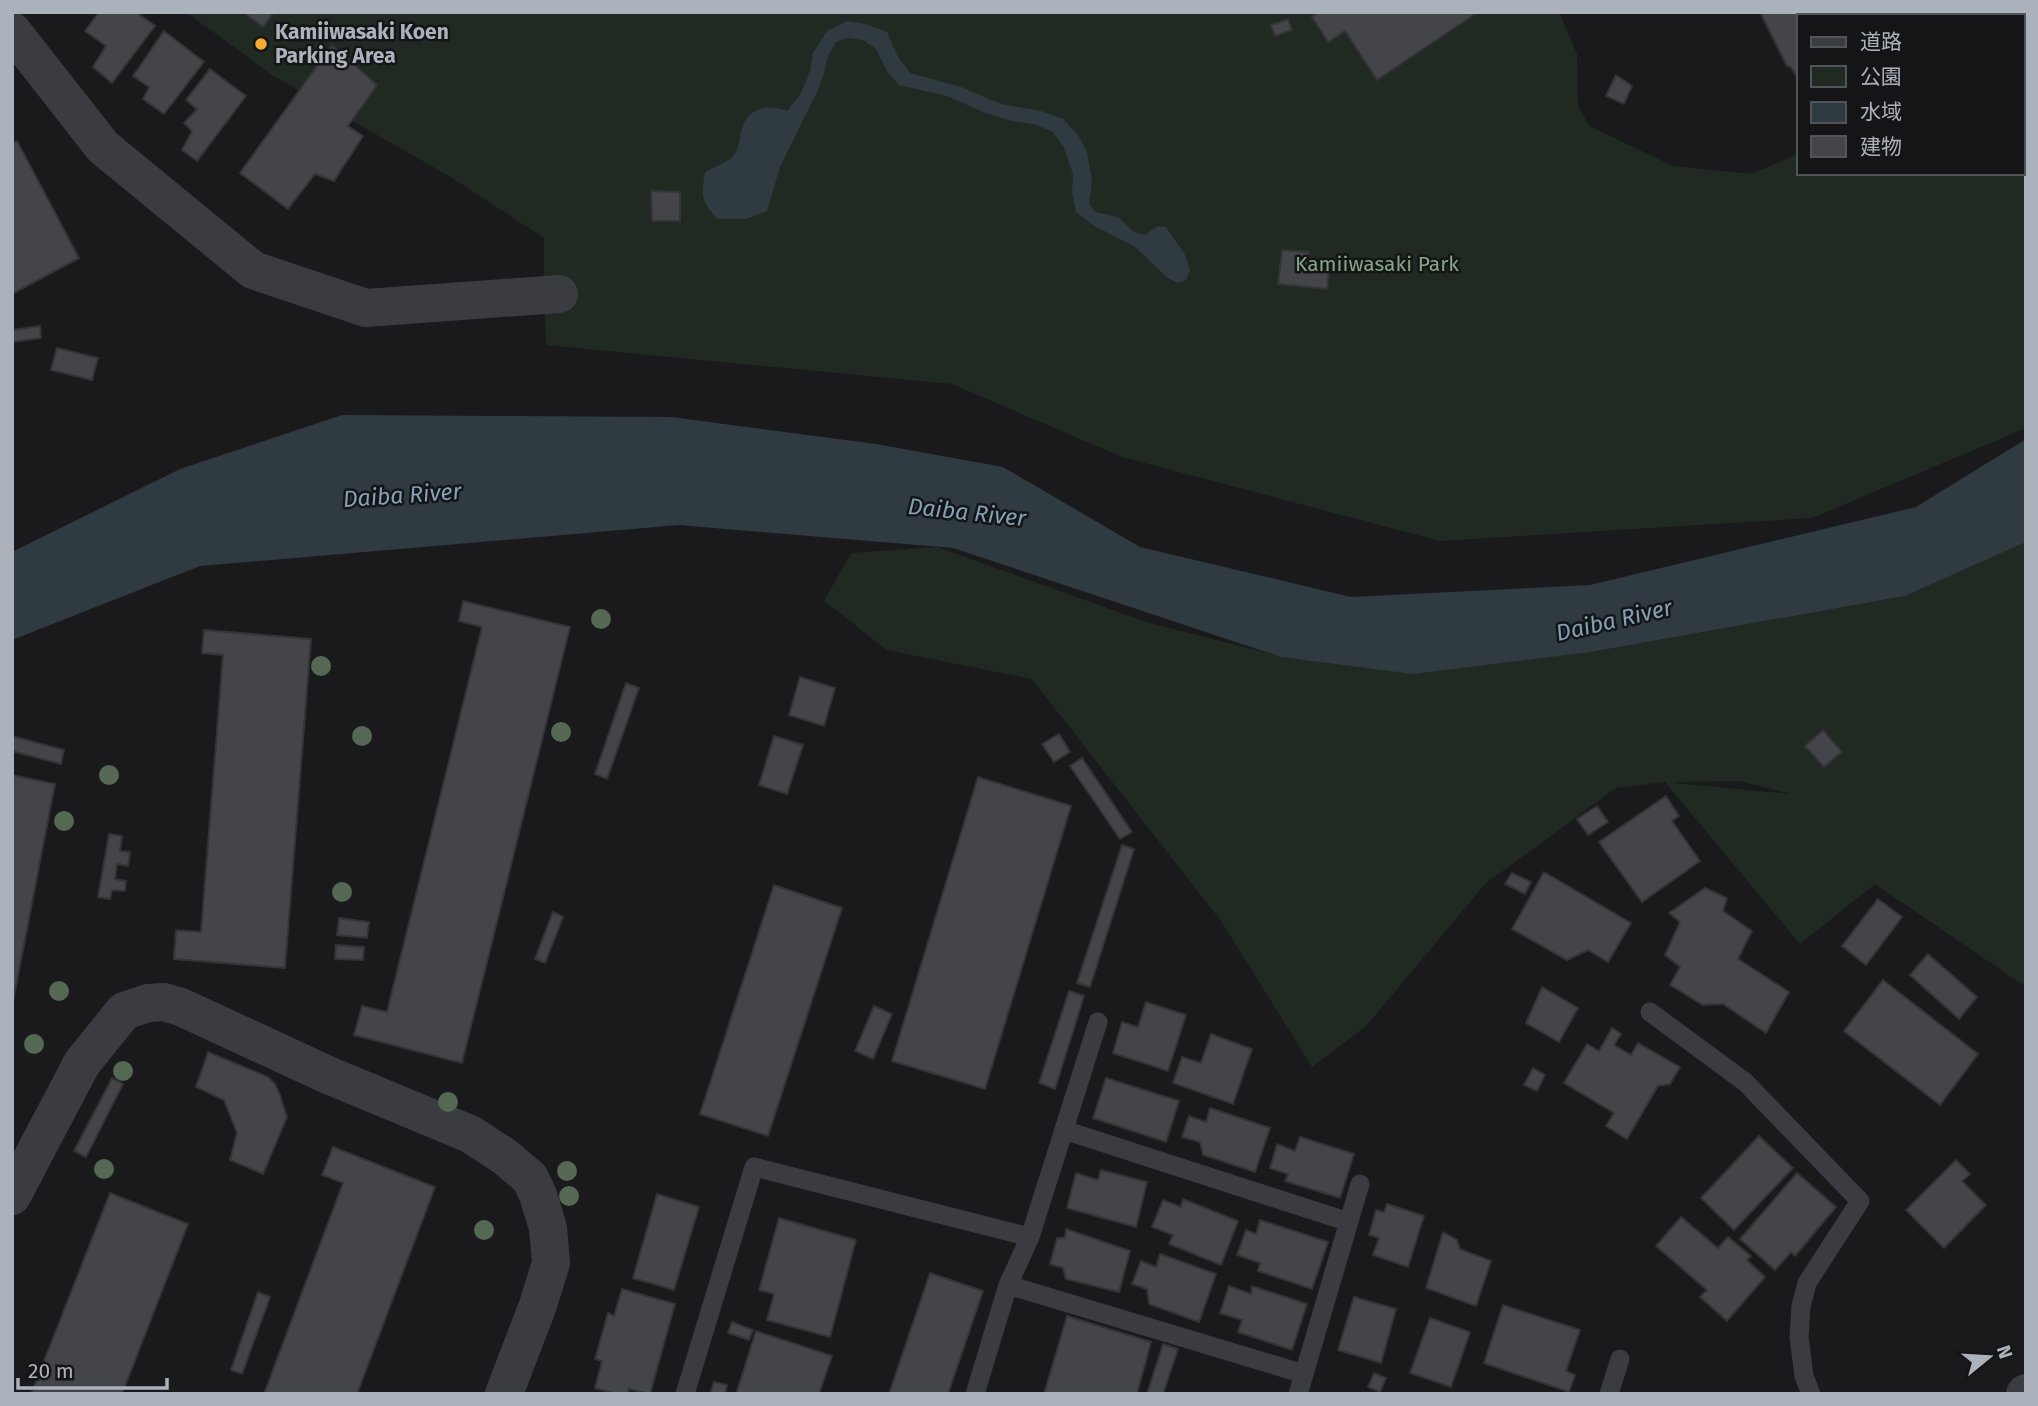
<svg xmlns="http://www.w3.org/2000/svg" width="2038" height="1406" viewBox="0 0 2038 1406" font-family="'Fira Sans','Noto Sans JP',sans-serif">
	<style>
		.green { fill: #212a22; fill-rule: evenodd }
		.water { fill: #2f3a41 }
		.building { fill: #444549; stroke: #343438; stroke-width: 2 }
		.lines { fill: none; stroke-linecap: round; stroke-linejoin: round }
		.service { stroke: #3a3c41; stroke-width: 19 }
		.minor { stroke: #3a3c41; stroke-width: 38 }
		.tertiary { stroke: #3a3c41; stroke-width: 38 }
		.tree { fill: #546854 }
		.poi-dot { fill: #f8a936; stroke: #151517; stroke-width: 2.5 }
		.labels { text-anchor: middle; dominant-baseline: central; stroke-width: 5; stroke-linejoin: round; paint-order: stroke }
		.poi-label { font-size: 21px; font-weight: bold; fill: #acb2bc; stroke: #151517; text-anchor: start }
		.park-label { font-size: 21px; fill: #83a782; stroke: #151517 }
		.water-label { font-size: 23px; font-style: italic; fill: #82a2b7; stroke: #151517 }
	</style>
	<rect width="100%" height="100%" fill="#1a1a1c"/>
	<path class="green" d="M186,12H1559L1577,54L1578,105L1589,126L1673,166L1752,174L1798,154V173H2022V16H1927V12H2026V428L1812,518L1440,541L1122,457L952,384L546,345L544,296V238L449,176L272,75Z
		M2026,542V987L1875,884L1800,944L1665,782L1616,788L1485,884L1367,1025L1312,1067L1221,921L1032,679L887,650L824,601L851,553L937,547L1146,622L1287,658L1591,652L1905,596ZM1740,781L1792,794L1674,783V782Z"/>
	<path class="water" d="M847,21L866,24L887,32L897,55L910,73L961,87L1001,104L1041,111L1063,119L1078,135L1087,152L1092,181L1089,203L1095,212L1118,217L1134,232L1145,235L1158,226L1166,227L1185,255L1190,271L1186,280L1178,283L1168,278L1135,247L1093,225L1076,212L1072,193L1073,174L1064,148L1053,132L1034,124L1012,121L988,114L947,96L899,85L887,71L876,49L863,40L848,38L836,42L828,56L824,73L817,92L780,167L767,211L746,219H717C701,200 701,197 705,172C714,167 728,162 734,155C741,145 739,133 744,123C754,104 771,106 787,111L801,93L810,71L813,53L827,31Z
		M342,415L671,417L876,444L1003,467L1140,547L1351,597L1590,585L1916,507L2026,439V542L1905,596L1591,652L1413,674L1281,657L953,548L679,525L200,566L12,640V552L180,469Z"/>
	<path class="building" d="M99,12H136L155,26L112,83L93,67L106,46L85,31Z
		M243,12H274L263,27Z
		M1318,12H1478L1377,80L1345,31L1328,42L1312,17Z
		M1760,12H1887L1889,16H1798V79L1791,67L1787,66Z
		M1288,19L1292,30L1275,36L1271,25Z
		M164,31L204,62L164,114L143,99L149,87L133,76Z
		M332,45L377,85L348,126L363,136L334,181L315,174L288,209L240,173Z
		M210,69L246,96L197,161L182,150L192,131L184,123L197,109L186,100Z
		M1616,75L1632,86L1624,104L1606,96Z
		M17,141L79,258L12,294V143Z
		M651,191L680,192V221H652Z
		M1282,250L1309,252L1307,270L1329,272L1327,289L1278,284Z
		M40,326L41,338L12,342V330Z
		M57,348L98,358L92,380L51,370Z
		M463,601L570,627L462,1063L354,1035L362,1006L387,1012L482,627L459,621Z
		M204,630L311,639L285,968L174,959L176,930L201,932L223,655L202,653Z
		M800,677L835,688L824,726L789,715Z
		M626,683L639,688L607,779L595,774Z
		M1823,730L1842,752L1824,767L1805,746Z
		M1059,734L1070,752L1054,762L1042,744Z
		M12,736L64,750L61,764L12,751Z
		M774,736L803,745L787,794L759,785Z
		M1082,758L1132,832L1120,839L1070,766Z
		M12,775L55,784L12,1007Z
		M978,777L1071,806L985,1089L892,1061Z
		M1666,796L1679,816L1672,821L1700,861L1642,902L1599,842Z
		M1597,806L1608,822L1588,835L1577,819Z
		M109,834L122,836L120,851L130,852L128,866L117,864L115,879L126,881L125,891L112,890L110,899L98,897Z
		M1122,845L1134,849L1090,987L1077,983Z
		M1544,872L1631,923L1608,962L1588,950L1567,960L1512,929Z
		M1512,873L1531,882L1525,894L1505,884Z
		M774,885L842,908L768,1136L700,1114Z
		M1705,888L1727,898L1723,911L1752,931L1738,959L1789,992L1766,1033L1723,1004L1703,1005L1670,985L1680,967L1665,955L1680,922L1669,913Z
		M1878,899L1902,917L1866,965L1842,946Z
		M553,912L563,917L545,963L535,959Z
		M339,918L369,922L367,938L337,935Z
		M336,945L364,947L363,960L335,959Z
		M1928,954L1977,997L1959,1019L1910,975Z
		M1883,980L1978,1054L1940,1105L1844,1031Z
		M1542,987L1578,1008L1559,1042L1526,1023Z
		M1069,991L1084,996L1055,1089L1039,1083Z
		M1146,1002L1186,1015L1168,1071L1113,1053L1122,1022L1138,1027Z
		M874,1006L892,1014L873,1059L855,1051Z
		M1612,1028L1621,1034L1614,1045L1631,1055L1638,1043L1680,1067L1670,1084L1658,1086L1627,1139L1606,1126L1614,1113L1564,1083L1587,1044L1599,1051Z
		M1211,1034L1252,1049L1233,1104L1173,1083L1182,1057L1201,1063Z
		M208,1052L268,1077L275,1084L280,1095L287,1117L263,1174L230,1160L237,1133L224,1100L196,1087Z
		M1533,1068L1545,1075L1537,1091L1524,1085Z
		M112,1078L123,1084L86,1157L74,1151Z
		M1106,1078L1179,1101L1166,1142L1093,1118Z
		M1210,1108L1270,1128L1255,1172L1203,1155L1200,1142L1182,1137L1189,1116L1206,1122Z
		M1759,1136L1793,1168L1734,1230L1701,1198Z
		M1300,1137L1354,1154L1340,1198L1285,1181L1288,1174L1270,1168L1277,1144L1295,1151Z
		M333,1147L435,1187L357,1394H264L343,1183L322,1175Z
		M1956,1160L1970,1174L1962,1181L1986,1205L1944,1248L1906,1210Z
		M1101,1170L1147,1182L1136,1227L1067,1208L1076,1173L1098,1180Z
		M1797,1173L1836,1207L1795,1256L1791,1252L1775,1270L1740,1239Z
		M110,1193L188,1224L122,1394H31Z
		M657,1194L699,1207L674,1290L633,1278Z
		M1183,1199L1238,1221L1221,1265L1169,1244L1173,1235L1152,1227L1163,1200L1181,1207Z
		M1387,1204L1424,1216L1408,1267L1373,1255L1379,1238L1369,1235L1376,1210L1384,1212Z
		M1681,1217L1718,1248L1728,1237L1751,1256L1747,1260L1765,1277L1727,1321L1700,1297L1707,1290L1656,1246Z
		M779,1218L856,1240L830,1337L767,1320L774,1294L759,1290Z
		M1260,1220L1328,1242L1312,1289L1258,1271L1260,1263L1237,1255L1246,1230L1256,1234Z
		M1066,1229L1130,1251L1119,1292L1066,1279L1063,1268L1050,1264L1057,1238H1065Z
		M1443,1232L1457,1240L1460,1249L1491,1261L1476,1306L1426,1288Z
		M1160,1254L1216,1274L1199,1322L1149,1304L1147,1289L1132,1284L1141,1261L1156,1267Z
		M930,1273L983,1291L948,1394H889Z
		M1229,1286L1251,1294L1252,1286L1307,1304L1292,1350L1238,1332L1242,1320L1220,1313Z
		M622,1289L675,1304L650,1394L629,1389L628,1394H616L595,1388L602,1361L595,1359L608,1313L614,1316Z
		M258,1292L270,1297L242,1374L231,1370Z
		M1354,1297L1396,1309L1381,1363L1338,1350Z
		M1503,1305L1580,1330L1566,1371L1575,1375L1569,1392L1484,1363Z
		M1067,1316L1151,1342L1137,1394H1044Z
		M1430,1318L1470,1332L1451,1387L1410,1373Z
		M732,1322L753,1330L749,1340L728,1333Z
		M756,1331L832,1356L819,1394H736Z
		M1163,1344L1178,1349L1163,1394H1147Z
		M1374,1373L1386,1378L1380,1392L1368,1387Z
		M714,1382L727,1385L725,1394H710Z"/>
	<g class="lines">
		<path class="service" d="M1650,1012L1745,1082L1860,1201L1807,1283L1801,1306L1799,1337L1804,1376L1811,1394
			M1064,1130L1349,1222
			M1008,1285L1304,1374L1298,1394
			M1304,1374L1360,1184
			M685,1394L754,1167L1030,1237
			M975,1394L1008,1285L1030,1237L1098,1022
			M1609,1394L1620,1359"/>
		<path class="minor" d="M12,31L103,147L253,270L366,308L559,294
			M12,1196L82,1063L124,1011L148,1003L164,1002L181,1007L328,1075L470,1134L504,1156L530,1178L538,1195L548,1228L551,1263L538,1305L504,1394"/>
		<path class="tertiary" d="M2025,1394L2026,1393"/>
	</g>
	<g class="tree">
		<circle cx="601" cy="619" r="10"/>
		<circle cx="321" cy="666" r="10"/>
		<circle cx="561" cy="732" r="10"/>
		<circle cx="362" cy="736" r="10"/>
		<circle cx="109" cy="775" r="10"/>
		<circle cx="64" cy="821" r="10"/>
		<circle cx="342" cy="892" r="10"/>
		<circle cx="59" cy="991" r="10"/>
		<circle cx="34" cy="1044" r="10"/>
		<circle cx="123" cy="1071" r="10"/>
		<circle cx="448" cy="1102" r="10"/>
		<circle cx="104" cy="1169" r="10"/>
		<circle cx="567" cy="1171" r="10"/>
		<circle cx="569" cy="1196" r="10"/>
		<circle cx="484" cy="1230" r="10"/>
	</g>
	<circle class="poi-dot" cx="261" cy="44" r="7"/>
	<g class="labels">
		<g class="poi-label">
			<text x="275" y="32">Kamiiwasaki Koen<tspan x="275" dy="24">Parking Area</tspan></text>
		</g>
		<g class="park-label">
			<text x="1377" y="264">Kamiiwasaki Park</text>
		</g>
		<g class="water-label">
			<text transform="translate(402 495) rotate(-4)">Daiba River</text>
			<text transform="translate(967 512) rotate(6)">Daiba River</text>
			<text transform="translate(1614 620) rotate(-13)">Daiba River</text>
		</g>
	</g>
	<rect width="2038" height="1406" fill="none" stroke="#acb2bc" stroke-width="28"/>
	<rect x="1797" y="14" width="228" height="161" fill="#151517" stroke="#515459" stroke-width="2"/>
	<rect x="1811" y="37" width="35" height="10" fill="#3a3c41" stroke="#515459" stroke-width="2"/>
	<text x="1860" y="49" font-size="21" fill="#acb2bc">道路</text>
	<rect x="1811" y="66" width="35" height="21" fill="#212a22" stroke="#515459" stroke-width="2"/>
	<text x="1860" y="84" font-size="21" fill="#acb2bc">公園</text>
	<rect x="1811" y="102" width="35" height="21" fill="#2f3a41" stroke="#515459" stroke-width="2"/>
	<text x="1860" y="119" font-size="21" fill="#acb2bc">水域</text>
	<rect x="1811" y="136" width="35" height="21" fill="#444549" stroke="#515459" stroke-width="2"/>
	<text x="1860" y="154" font-size="21" fill="#acb2bc">建物</text>
	<g transform="translate(1989 1357) rotate(72)" stroke="#151517" stroke-width="5" paint-order="stroke">
	<path d="M0-5L12 26L0 18L-12 26Z" fill="#acb2bc"/>
	<text y="-10" font-size="19" font-weight="bold" text-anchor="middle" fill="#acb2bc">N</text>
	</g>
	<path d="M18 1378v10h149v-10" fill="none" stroke="#acb2bc" stroke-width="3.5"/>
	<text x="28" y="1378" font-size="21" fill="#acb2bc" stroke="#151517" stroke-width="5" paint-order="stroke">20 m</text>
</svg>
